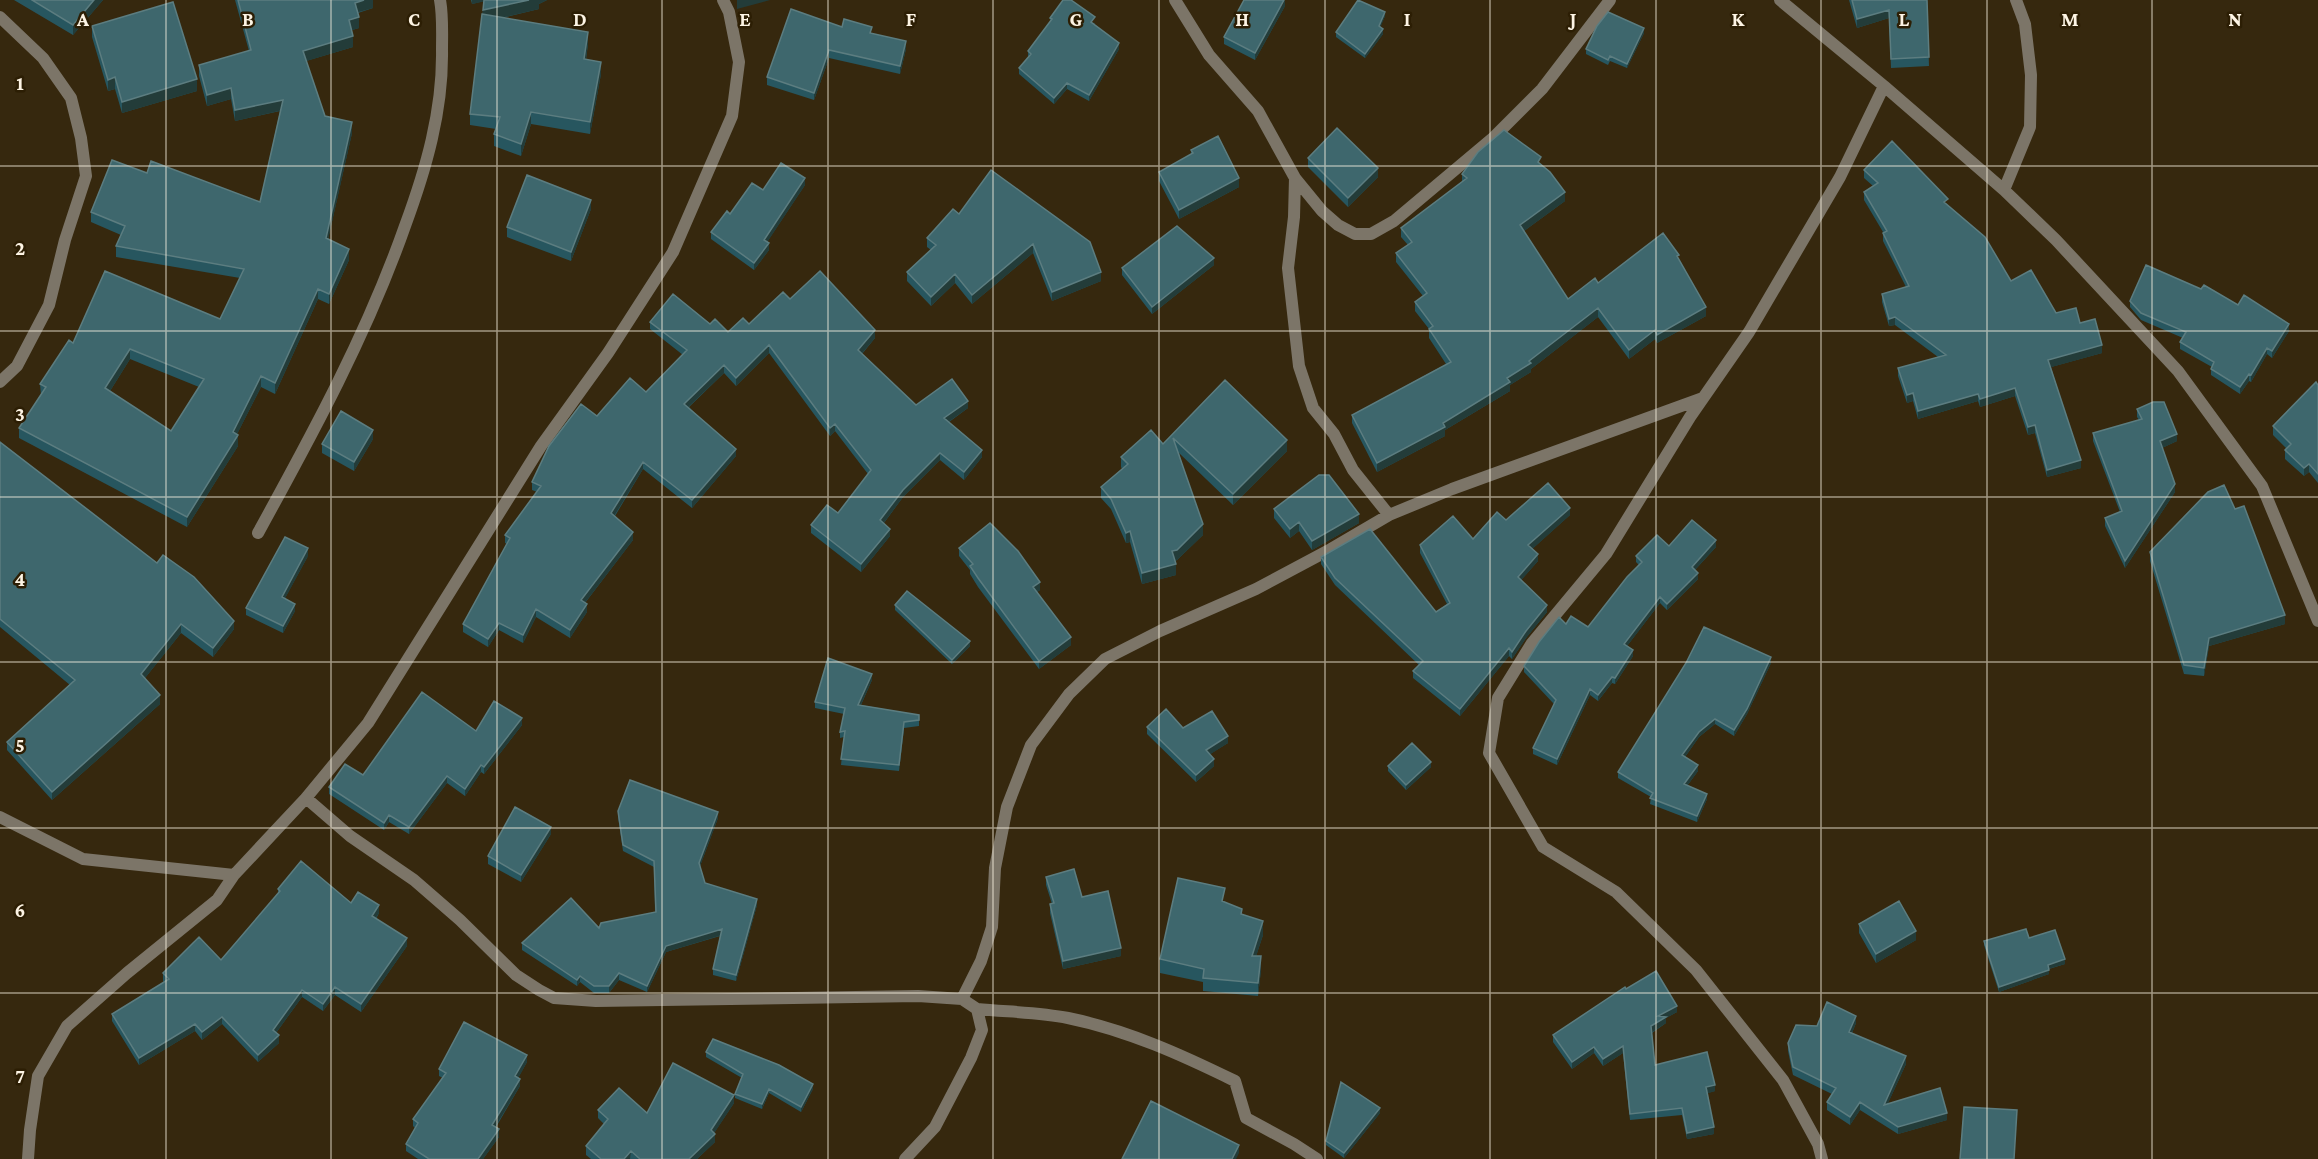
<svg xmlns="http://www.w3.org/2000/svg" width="2318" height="1159" viewBox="0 0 2318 1159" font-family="'Crimson Pro',serif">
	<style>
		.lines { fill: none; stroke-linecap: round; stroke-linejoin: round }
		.street { stroke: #7c7568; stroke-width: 12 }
		.wall { fill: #27565f; fill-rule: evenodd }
		.shaded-wall { fill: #233c39 }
		.building { fill: #3e676d; stroke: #5c7d80; stroke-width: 1.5; fill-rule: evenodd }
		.grid { fill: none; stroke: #fdf4e4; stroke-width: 1.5; stroke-opacity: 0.55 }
		.grid-label { font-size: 20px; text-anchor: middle; font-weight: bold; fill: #fdf4e4; stroke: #2c1e04; stroke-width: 5; stroke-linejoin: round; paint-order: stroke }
	</style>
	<rect width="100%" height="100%" fill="#36280e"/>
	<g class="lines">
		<path class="street" d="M1175,0L1209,55L1258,111L1295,178L1294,217L1288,268L1299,366L1313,408L1334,434L1353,470L1389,515
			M1780,0L1884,86L2004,190L2056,240L2178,371L2262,486L2318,621
			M0,17L43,58L71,98L81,138L86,176L65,240L49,305L17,366L0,382
			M1295,178L1322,211L1338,225L1355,234H1371L1394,221L1494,137L1542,89L1610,0
			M2004,190L2030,127L2031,75L2025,24L2016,0
			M258,533C313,433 367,334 405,226C426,169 443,111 442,50C442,33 443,16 440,0
			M306,798L350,836L414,880L460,920L516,975L539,990L554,998L596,1001L918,996L962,999L977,1009L982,1030L971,1058L935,1127L905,1159
			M0,817L83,859L234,875
			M962,999L981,961L992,927L995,868L1007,807L1031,745L1069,694L1105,659L1160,631L1256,589L1331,549L1389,515L1452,489L1703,398
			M977,1009C1007,1012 1039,1012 1068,1018C1127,1030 1182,1055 1235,1081L1246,1118L1294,1144L1317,1159
			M28,1159L30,1130L38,1076L67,1026L127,973L217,900L234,875L306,798L368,723L541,446L608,353L673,252L732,116L739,62L729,12L723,0
			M1822,1159L1818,1144L1783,1080L1696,970L1616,892L1543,847L1489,753L1498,698L1532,643L1606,554L1690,417L1749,332L1840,177L1884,86"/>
	</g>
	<path class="wall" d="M14,0H103L73,35Z
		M235,0H373V8L358,13L359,28L352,30L353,47L306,61L325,116L352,133L328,239L349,260L329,304L318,299L275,394L261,387L237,434L238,446L187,527L19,438V428L41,395L40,384L73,343L220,319L240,278L116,257V246L121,235L91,222V212L147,173L260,202L280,111L235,121L231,99L207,106L199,76V65L249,51ZM130,359L199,387L171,431L110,391Z
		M471,0H547L539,4V9L502,18L588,44L586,60L601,74L590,134L531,124L521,156L494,146V134L496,129L470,125V114L484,1L472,4Z
		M1849,0H1927L1929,66L1891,68L1889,18L1857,28Z
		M1285,6L1255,60L1224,44V37Z
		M1385,16L1380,27L1383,34L1365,58L1336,37V32Z
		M1050,18L1095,23L1094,24L1119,49L1089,101L1067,89L1054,104L1019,74V68L1028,57V51L1050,22Z
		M92,26L197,91L122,113L115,89L108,91L92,37Z
		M842,27L872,34L906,49L900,74L829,58L814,100L767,85V77Z
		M1644,33L1627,68L1610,61L1608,65L1586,54V49Z
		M1191,150L1239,187L1179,219L1159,181V172L1191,154Z
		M1308,158L1378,177L1348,207L1308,167Z
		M1541,164L1565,201L1524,231L1568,299L1598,283L1679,260L1706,316L1657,343L1655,339L1629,359L1598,317L1531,369V372L1510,385V391L1445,430V436L1377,472L1352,423V415L1446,364L1429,338V329L1415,311V302L1423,296L1396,262V253L1408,245L1401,237V228L1462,183V174Z
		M991,170L1101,281L1052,301L1033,253L972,304L955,283L931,306L907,281V272L931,250L927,247V238L959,214Z
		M1864,170L1948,205L2011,281L2056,313L2080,323L2102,353L2051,367L2081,468L2047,477L2035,433L2028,435L2015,396L1980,407L1978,401L1918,419L1913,401L1907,403L1898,376V368L1938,357L1895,325L1889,326L1882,302V294L1906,287L1883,241V232L1864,200V192L1873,186L1864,178Z
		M805,185L767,242L769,250L754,270L711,239V232L730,214L763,190Z
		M591,209L571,261L507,237V227Z
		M1214,265L1152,314L1122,275V268Z
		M790,299L875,338L862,354L916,405L968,408L949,422L982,457L964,480L940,460L903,497L884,523L890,536L861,572L811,533V525L838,513L868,474L835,431L830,436L769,353L736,386L724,373L689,407L736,456L692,508L643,469L615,516L633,540L585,603L587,612L570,638L536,617L523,643L499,630L488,647L463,632V624L507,544L505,543V535L537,492L532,490V482L597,416L646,392L683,355L650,329V322L710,324L728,332L749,324Z
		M2130,301L2238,305L2289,331L2272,358L2267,354L2251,382L2249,381L2240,394L2211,375V369L2212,367L2180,349V342L2183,338L2141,320L2130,307Z
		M1225,380L1287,451L1233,505L1179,453L1203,535L1177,560L1175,561L1176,575L1142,584L1130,542L1126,543L1111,509L1101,498V487L1122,469L1121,467V457L1163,444Z
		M2318,385V483L2309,472L2304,476L2285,459V450L2286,448L2273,435V426Z
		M2137,409L2177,441L2162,448L2175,492L2125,568L2105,526V518L2120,512L2093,441V433L2139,420L2137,417Z
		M373,439L354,471L322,453V444Z
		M0,442L234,629L213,657L181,633L145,678L160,704L52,800L7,750V742L70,685L0,627Z
		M1274,509L1359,523L1312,550L1299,531L1290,538L1274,518Z
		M1570,515L1532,549L1538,561L1521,580L1547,612L1526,638L1512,659L1509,656L1460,716L1413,678V671L1419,665L1335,585L1321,564V557L1436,612L1447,604L1420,553V545L1473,539L1506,520Z
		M1669,546L1716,547L1695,570L1698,579L1667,610L1660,603L1627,646L1633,656L1615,684L1612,683L1598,701L1590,695L1557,765L1533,754V748L1554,704L1524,672V666L1566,624L1588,627L1639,565L1636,562V556Z
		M959,548L1040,590L1037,592L1071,645L1039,669L978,587L970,574V570L959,556Z
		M2150,552L2285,624L2209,646L2204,676L2184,674L2150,561Z
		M308,556L285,598L295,611L283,633L246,615V608Z
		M895,605L970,646L952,664L895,610Z
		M1771,663L1747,714L1734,736L1715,724L1699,737L1685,757L1698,771L1687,786L1707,799L1697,822L1650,804L1651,797L1618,778V772Z
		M872,680L861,705L919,715V726L904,728L899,771L841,765L844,737L840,738V732L844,714L815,708V702Z
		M522,725L484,774L481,772L465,796L447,783L409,834L389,822L384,830L329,794V787L476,731Z
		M1147,727L1183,728L1228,743L1210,754L1214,766L1196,782L1147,734Z
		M1388,766L1431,767L1406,790L1388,771Z
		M618,811L718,818L700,866L705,883L757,905L736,981L713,975V969L720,936L666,952L647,992L619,980L609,993H594L580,982L577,986L522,950V943L599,928L655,912L654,867L623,851L618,817Z
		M551,834L521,882L488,864V856Z
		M1046,877L1082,897L1121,956L1063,969L1050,913V904H1052L1046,885Z
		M278,889L351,903L379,913L376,919L407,946L361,1012L335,995L323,1011L302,997L276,1033L279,1043L258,1062L222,1024L202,1040L195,1031L139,1065L112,1021V1014L164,982L163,981V973L221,960L278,894Z
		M1225,902L1242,915L1263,935L1256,956L1261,970L1258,996L1203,991V982L1160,973V959Z
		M1859,924L1916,940L1876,963L1859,933Z
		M2029,938L2065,964L2049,969V974L1999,992L1984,945V941Z
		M1626,989L1677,1012L1666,1018V1023L1652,1033L1655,1065L1715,1091L1707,1093L1714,1134L1687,1139L1682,1115L1630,1120L1623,1053L1603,1066L1594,1053L1572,1069L1553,1042V1035Z
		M1856,1023L1852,1033L1906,1064L1888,1103L1947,1120L1898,1134L1860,1110L1850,1125L1827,1110V1102L1832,1094L1793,1075L1788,1051V1043L1817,1026Z
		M706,1052L813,1089L801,1112L769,1093L762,1109L735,1098V1094L742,1078L706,1057Z
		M527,1062L518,1078L520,1086L496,1127L499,1137L483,1159H418L406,1151V1144L415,1128L413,1126V1119L443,1078L439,1076V1069Z
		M734,1103L714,1133L715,1142L697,1159H591L586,1155V1146L604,1124L598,1118V1110L647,1113Z
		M1380,1113L1344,1158L1326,1145V1141Z"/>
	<path class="shaded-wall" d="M94,0H103L73,35V25Z
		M364,0H373V8L355,13V3Z
		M472,0H486V1L472,4Z
		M529,0H547L539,4V9L483,22V10Z
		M737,0H770L737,9Z
		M1285,0V6L1255,60V53Z
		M1889,10V18L1857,28V19Z
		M1385,12V16L1379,31V26Z
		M359,17V28L349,31V20Z
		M1644,28V33L1627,68V64Z
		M1383,29V34L1365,58V54Z
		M588,32V44L584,71V59Z
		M353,36V47L303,62V51Z
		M906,41V49L900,74V66Z
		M1119,43V49L1089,101V95Z
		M829,50V58L814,100V93Z
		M601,62V74L590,134V122Z
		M115,77V89L108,91V80Z
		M197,79V91L122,113V102Z
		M1067,83V89L1054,104V98Z
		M231,88V99L207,106V95Z
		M283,100V110L235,121V110Z
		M531,112V124L521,156V144Z
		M352,122V133L326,249V238Z
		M1378,168V177L1348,207V198Z
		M805,178V185L764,247V240Z
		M1239,178V187L1179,219V210Z
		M1565,192V201L1520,234V225Z
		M591,200V209L571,261V252Z
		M769,243V250L754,270V263Z
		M1033,244V253L972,304V295Z
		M349,249V260L329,304V294Z
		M1214,258V265L1152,314V307Z
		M1101,272V281L1052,301V292Z
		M955,274V283L931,306V297Z
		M318,289V299L275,394V383Z
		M1706,307V316L1657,343V335Z
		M1598,308V317L1531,369V372L1510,385V391L1445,430V436L1377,472V463L1443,423L1507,378Z
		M1895,317V325L1889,326V319Z
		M2289,324V331L2272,358V351Z
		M875,330V338L858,358V350Z
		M1655,330V339L1629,359V350Z
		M769,345V353L736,386V378Z
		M2102,345V353L2048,368V360Z
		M2267,348V354L2251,382V375Z
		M130,349V359L105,399V388Z
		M724,365V373L684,411V404Z
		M2249,374V381L2240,394V387Z
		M261,376V387L233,442V432Z
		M2015,388V396L1980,407V399Z
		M1913,393V401L1907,403V395Z
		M1978,394V401L1918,419V411Z
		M968,401V408L944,425V418Z
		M835,424V431L830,436V428Z
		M2035,425V433L2028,435V427Z
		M373,430V439L354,471V462Z
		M2177,434V441L2160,449V441Z
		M238,435V446L187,527V517Z
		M1287,440V451L1233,505V494Z
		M736,449V456L692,508V500Z
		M982,450V457L964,480V472Z
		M940,453V460L903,497L880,528V520L903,490Z
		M2081,460V468L2047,477V470Z
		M643,462V469L611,521V513Z
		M2309,464V472L2304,476V468Z
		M2175,484V492L2125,568V561Z
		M1570,508V515L1528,553V545Z
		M1359,514V523L1312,550V541Z
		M1299,522V531L1290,538V529Z
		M1203,524V535L1177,560L1172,562V551Z
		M890,529V536L861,572V564Z
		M1130,531V542L1126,543V533Z
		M633,532V540L581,608V600Z
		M1716,540V547L1692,573V567Z
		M308,548V556L282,604V597Z
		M1538,554V561L1518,584V577Z
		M1176,564V575L1142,584V573Z
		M1698,573V579L1667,610V604Z
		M1040,582V590L1033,595V587Z
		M1660,597V603L1624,650V644Z
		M295,604V611L283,633V626Z
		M587,604V612L570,638V630Z
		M1547,605V612L1526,638L1512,659V652L1526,631Z
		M536,609V617L523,643V635Z
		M2285,615V624L2209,646L2204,676V668L2209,638Z
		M234,621V629L213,657V648Z
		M499,623V630L488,647V639Z
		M181,624V633L141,683V674Z
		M1071,637V645L1039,669V661Z
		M970,641V646L952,664V660Z
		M1509,648V656L1460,716V709Z
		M1633,650V656L1615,684V678Z
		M1771,657V663L1747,714L1734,736V730Z
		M872,674V680L858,711V705Z
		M1612,677V683L1598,701V695Z
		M1590,689V695L1557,765V759Z
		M160,695V704L52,800V792Z
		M522,718V725L484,774V767Z
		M1715,719V724L1699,737L1682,761V755L1699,732Z
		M904,722V728L899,771V765Z
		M1228,736V743L1206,757V750Z
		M1214,759V766L1196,782V775Z
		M1431,762V767L1406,790V785Z
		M481,765V772L465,796V789Z
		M1698,765V771L1684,790V784Z
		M447,776V783L409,834V827Z
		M1707,794V799L1697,822V816Z
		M718,812V818L699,869V863Z
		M389,815V822L384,830V823Z
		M551,827V834L521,882V875Z
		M757,899V905L736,981V975Z
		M379,905V913L372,924V916Z
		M1263,921V935L1252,969V956Z
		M722,929V935L666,952L647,992V986L666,946Z
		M1916,931V940L1876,963V954Z
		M407,938V946L361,1012V1004Z
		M1121,948V956L1063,969V961Z
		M1261,956V970L1258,996V983Z
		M2065,959V964L2048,969V965Z
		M2049,970V974L1999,992V987Z
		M619,973V980L609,993V986Z
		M580,976V982L577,986V980Z
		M335,987V995L323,1011V1004Z
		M302,990V997L273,1037V1030Z
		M1677,1006V1012L1666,1018V1023L1651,1033V1026L1658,1016Z
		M1856,1016V1023L1849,1040V1032Z
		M222,1017V1024L202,1040V1032Z
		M195,1024V1031L139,1065V1058Z
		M279,1035V1043L258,1062V1055Z
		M1623,1046V1053L1603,1066V1059Z
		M1594,1047V1053L1572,1069V1062Z
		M527,1055V1062L515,1084V1076Z
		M1906,1056V1064L1884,1112V1105Z
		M520,1079V1086L492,1132V1125Z
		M813,1084V1089L801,1112V1107Z
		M1715,1085V1091L1706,1094V1087Z
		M769,1089V1093L762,1109V1104Z
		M734,1095V1103L711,1138L715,1134V1142L697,1159H689L711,1130Z
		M1860,1102V1110L1850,1125V1117Z
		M1380,1108V1113L1344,1158V1153Z
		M1947,1113V1120L1898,1134V1127Z
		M1714,1127V1134L1687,1139V1133Z
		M499,1129V1137L483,1159H478Z
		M1239,1145V1153L1236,1159H1232Z
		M631,1151L630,1159H624Z"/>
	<path class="building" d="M32,0H94L73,25Z
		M238,0H364L355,3L359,17L349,20L353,36L303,51L325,116L352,122L326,238L349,249L329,294L318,289L275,383L261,376L233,432L238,435L187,517L19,428L46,387L40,384L69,340L73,343L105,271L220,319L244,269L116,246L125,226L91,212L112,160L147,173L151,161L260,202L283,100L235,110L231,88L207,95L199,65L251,50ZM130,349L204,379L171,431L105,388Z
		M484,0H529L483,10Z
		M1063,0H1071L1095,17L1091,22L1119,43L1089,95L1067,83L1054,98L1019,68L1031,54L1028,51L1052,19L1050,18Z
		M1244,0H1284L1255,53L1224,37Z
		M1358,0L1385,12L1379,26L1383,29L1365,54L1336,32Z
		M1852,0H1927L1929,57L1891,59L1889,10L1857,19Z
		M173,2L197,79L122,102L115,77L108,80L92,26Z
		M791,9L842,27L844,19L872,27L870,33L906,41L900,66L829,50L814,93L767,77Z
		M1608,12L1644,28L1627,64L1610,56L1608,60L1586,49L1597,26Z
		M482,14L588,32L584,59L601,62L590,122L531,112L521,144L494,134L500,117L470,114Z
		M1337,128L1378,168L1348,198L1308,158Z
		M1504,130L1541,157L1538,162L1550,172L1565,192L1520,225L1568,299L1595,278L1598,283L1663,233L1679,255L1677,256L1706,307L1657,335L1655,330L1629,350L1598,308L1529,361L1531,363L1507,378L1510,382L1443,423L1445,427L1377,463L1352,415L1451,362L1429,329L1433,326L1415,302L1427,293L1396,253L1412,242L1401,228L1467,178L1462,174L1478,152Z
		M1218,136L1239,178L1179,210L1159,172L1193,153L1191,150Z
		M1892,141L1948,199L1944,202L1985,237L2011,281L2031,270L2056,313L2076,308L2080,323L2095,319L2102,345L2048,360L2081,460L2047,470L2035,425L2028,427L2015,388L1980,399L1978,394L1918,411L1913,393L1907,395L1898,368L1946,355L1895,317L1889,319L1882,294L1909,286L1883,233L1887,231L1864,192L1878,183L1864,170Z
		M781,163L805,178L764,240L769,243L754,263L711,232L727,211L730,214L752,183L763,190Z
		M991,170L1090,242L1101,272L1052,292L1033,244L972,295L955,274L931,297L907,272L936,245L927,238L953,209L959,214Z
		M527,175L591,200L571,252L507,227Z
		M1177,226L1214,258L1152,307L1122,268Z
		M2146,265L2201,289L2204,285L2238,305L2244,295L2289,324L2272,351L2267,348L2251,375L2249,374L2240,387L2211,369L2214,362L2180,342L2186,332L2141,313L2130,301Z
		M820,271L875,330L858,350L916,405L952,379L968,401L944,418L982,450L964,472L940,453L903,490L880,520L890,529L861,564L811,525L827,505L838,513L871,470L835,424L830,428L769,345L736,378L724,365L684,404L736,449L692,500L643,462L611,513L633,532L581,600L587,604L570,630L536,609L523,635L499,623L488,639L463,624L510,538L505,535L541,486L532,482L549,446L581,404L597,416L630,378L646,392L687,350L650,322L673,294L710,324L715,319L728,332L743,318L749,324L783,292L790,299Z
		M1225,380L1287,440L1233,494L1173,438L1203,524L1177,550L1172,551L1176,564L1142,573L1130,531L1126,533L1111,499L1101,487L1128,464L1121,457L1151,430L1163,444Z
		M2316,382L2318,385V474L2309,464L2304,468L2285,450L2291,444L2273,426Z
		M2153,402H2164L2177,434L2160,441L2175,484L2125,561L2105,518L2122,511L2093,433L2142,419L2137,409Z
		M341,411L373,430L354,462L322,444Z
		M0,442L157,563L163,555L194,577L234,621L213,648L181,624L141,674L160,695L52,792L7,742L75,680L0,619Z
		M1319,475H1329L1359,514L1312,541L1299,522L1290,529L1274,509Z
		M1548,483L1570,508L1528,545L1538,554L1518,577L1547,605L1526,631L1512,652L1509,648L1460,709L1413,671L1423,661L1335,578L1321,557L1370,529L1436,612L1450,603L1420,545L1453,516L1473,539L1497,512L1506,520Z
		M2224,485L2235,509L2244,506L2285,615L2209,638L2204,668L2184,665L2150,552L2208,492Z
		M1692,520L1716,540L1692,567L1698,573L1667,604L1660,597L1624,644L1633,650L1615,678L1612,677L1598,695L1590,689L1557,759L1533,748L1556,700L1524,666L1539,642L1559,617L1566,624L1571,616L1588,627L1627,577L1642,562L1636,556L1657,535L1669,546Z
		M990,523L1018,551L1040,582L1033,587L1071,637L1039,661L978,578L970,566L973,564L959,548Z
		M285,537L308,548L282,597L295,604L283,626L246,608Z
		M907,591L970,641L952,660L895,605Z
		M1704,627L1771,657L1747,709L1734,730L1715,719L1699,732L1682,755L1698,765L1684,784L1707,794L1697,816L1650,798L1653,793L1618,772L1686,663Z
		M828,658L872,674L858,705L919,715V720L904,722L899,765L841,759L845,731L840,732L845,708L815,702Z
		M422,692L476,731L494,701L522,718L484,767L481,765L465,789L447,776L409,827L389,815L384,823L329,787L345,764L363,775Z
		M1166,709L1183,728L1212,711L1228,736L1206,750L1214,759L1196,775L1147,727Z
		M1412,743L1431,762L1406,785L1388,766Z
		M630,780L718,812L699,863L705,883L757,899L736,975L713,969L722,929L666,946L647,986L619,973L609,986H594L580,976L577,980L522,943L571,898L599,928L601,923L656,912L654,861L623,845L618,811Z
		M515,807L551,827L521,875L488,856Z
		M301,861L351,903L358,892L379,905L372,916L407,938L361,1004L335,987L323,1004L302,990L273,1030L279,1035L258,1055L222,1017L202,1032L195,1024L139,1058L112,1014L169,979L163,973L199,937L221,960L280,891L278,889Z
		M1074,869L1082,897L1108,891L1121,948L1063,961L1050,904L1054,903L1046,877Z
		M1178,878L1225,888L1222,901L1242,909L1241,914L1263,921L1252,956H1261L1258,983L1203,978L1204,969L1160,959Z
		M1899,901L1916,931L1876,954L1859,924Z
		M2026,929L2029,938L2055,930L2065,959L2048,965L2049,970L1999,987L1984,941Z
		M1656,971L1677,1006L1658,1016L1666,1017L1651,1026L1655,1065L1707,1052L1715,1085L1706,1087L1714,1127L1687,1133L1682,1108L1630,1114L1623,1046L1603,1059L1594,1047L1572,1062L1553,1035L1625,987L1626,989Z
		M1827,1002L1856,1016L1849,1032L1906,1056L1884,1105L1940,1088L1947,1113L1898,1127L1860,1102L1850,1117L1827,1102L1836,1088L1793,1067L1788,1043L1796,1025L1817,1026Z
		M464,1022L527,1055L515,1076L520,1079L492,1125L499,1129L478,1159H429L406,1144L418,1123L413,1119L446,1073L439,1069Z
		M713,1039L779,1065L813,1084L801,1107L769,1089L762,1104L735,1094L743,1074L706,1052Z
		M673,1063L734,1095L711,1130L715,1134L689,1159H640L631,1151L624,1159H601L586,1146L608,1119L598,1110L619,1088L647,1113Z
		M1341,1082L1380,1108L1344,1153L1326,1141Z
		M1151,1101L1239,1145L1232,1159H1122Z
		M1964,1107L2017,1110L2014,1159H1960Z"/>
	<path class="grid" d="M166,0V1159M331,0V1159M497,0V1159M662,0V1159M828,0V1159M993,0V1159M1159,0V1159M1325,0V1159M1490,0V1159M1656,0V1159M1821,0V1159M1987,0V1159M2152,0V1159M0,166H2318M0,331H2318M0,497H2318M0,662H2318M0,828H2318M0,993H2318"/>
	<g class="grid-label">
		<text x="83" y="26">A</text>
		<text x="248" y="26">B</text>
		<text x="414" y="26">C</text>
		<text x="580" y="26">D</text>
		<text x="745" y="26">E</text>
		<text x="911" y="26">F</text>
		<text x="1076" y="26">G</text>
		<text x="1242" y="26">H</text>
		<text x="1407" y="26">I</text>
		<text x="1573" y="26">J</text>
		<text x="1738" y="26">K</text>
		<text x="1904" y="26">L</text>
		<text x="2070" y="26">M</text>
		<text x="2235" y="26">N</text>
		<text x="20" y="90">1</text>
		<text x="20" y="255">2</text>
		<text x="20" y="421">3</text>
		<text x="20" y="586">4</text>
		<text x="20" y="752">5</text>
		<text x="20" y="917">6</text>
		<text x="20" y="1083">7</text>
	</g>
</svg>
